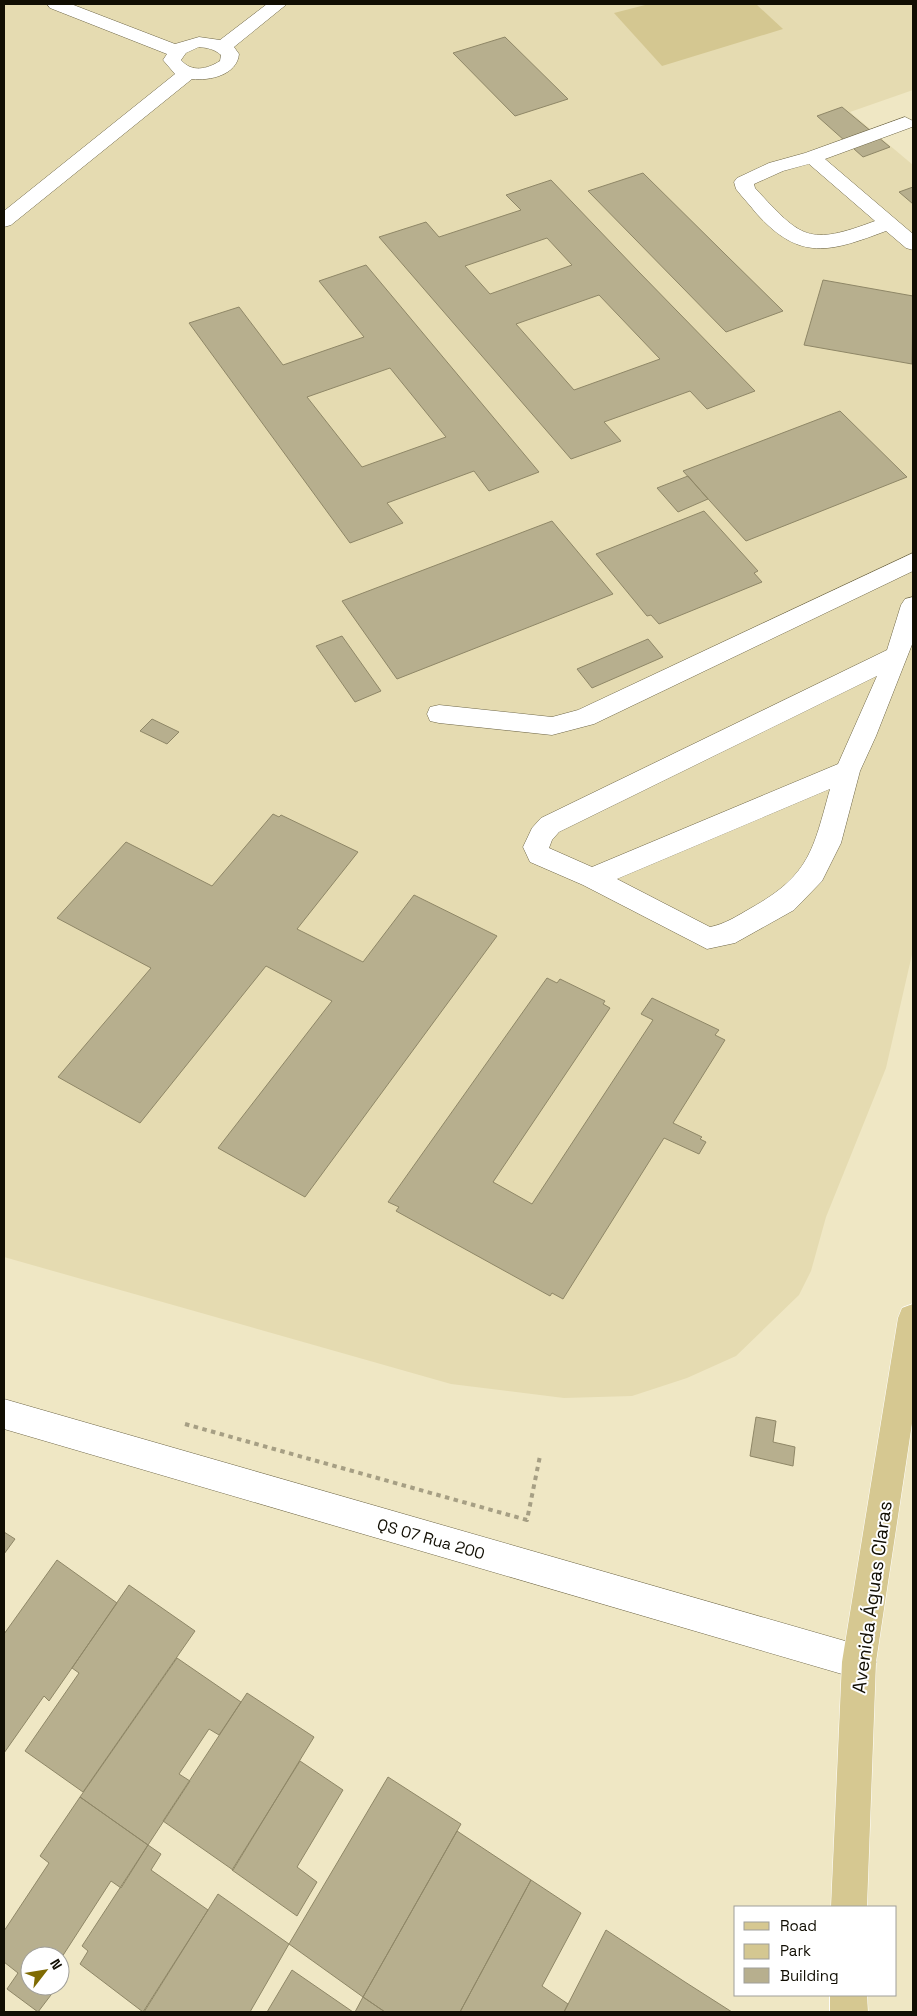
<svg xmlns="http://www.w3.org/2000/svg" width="917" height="2016" viewBox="0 0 917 2016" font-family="'Space Grotesk',sans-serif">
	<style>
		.built { fill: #e5dbb1 }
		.green { fill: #d4c791 }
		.building { fill: #b7af8e; stroke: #8f8767; fill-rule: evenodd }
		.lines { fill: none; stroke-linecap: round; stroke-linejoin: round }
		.minor-casing { stroke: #6e6647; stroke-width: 1 }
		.major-casing { stroke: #fff; stroke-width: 1 }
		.path { stroke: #a69f84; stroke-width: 4; stroke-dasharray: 4.5 4.5; stroke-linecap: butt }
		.minor { fill: #fff; fill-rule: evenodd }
		.major { fill: #d6c891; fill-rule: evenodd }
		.labels { text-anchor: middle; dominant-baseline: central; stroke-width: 4; stroke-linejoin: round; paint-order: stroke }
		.street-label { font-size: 16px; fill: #110e03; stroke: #fff }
		.near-street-label { font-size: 19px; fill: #110e03; stroke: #fff }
	</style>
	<rect width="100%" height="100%" fill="#efe7c4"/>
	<path class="built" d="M4,4H913V90L850,112L913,165V950L886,1068L826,1217L811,1271L799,1295L736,1356L687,1378L632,1396L564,1398L451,1384L4,1257Z"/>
	<path class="green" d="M649,4H756L783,29L662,66L614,13Z"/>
	<path class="building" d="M505,37L568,99L515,116L453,53Z
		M842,107L890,147L863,157L817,116Z
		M643,173L725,254L783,311L726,332L588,191Z
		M551,180L638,271L755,391L707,409L690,391L604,422L621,441L571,459L379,237L426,222L439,237L521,210L506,195ZM547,238L572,265L490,294L465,266ZM599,295L660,359L574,390L516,324Z
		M913,187V204L899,192Z
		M366,265L539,472L489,491L474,471L387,503L403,523L350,543L189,323L239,307L283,365L364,337L319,281ZM390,368L446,437L362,467L307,397Z
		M823,280L913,296L912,364L804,345Z
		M840,411L907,477L746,541L683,471Z
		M688,476L708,499L678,512L657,488Z
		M704,511L758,571L754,573L762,582L659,624L651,615L647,616L596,554Z
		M552,521L613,594L397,679L342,601Z
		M342,636L381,691L355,702L316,646Z
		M648,639L663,657L592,688L577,669Z
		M152,719L179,732L167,744L140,731Z
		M273,814L279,817L281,815L358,852L297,929L363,962L414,895L497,936L305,1197L218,1148L332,1001L266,966L140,1123L58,1077L151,968L57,918L126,842L212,886Z
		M547,978L557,983L560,979L605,1001L603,1004L610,1008L493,1182L532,1204L653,1020L641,1014L652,998L719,1030L715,1035L725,1040L673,1123L702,1137L700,1139L706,1142L699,1154L664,1138L563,1299L552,1293L550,1296L396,1211L399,1207L388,1202Z
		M756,1417L776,1421L773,1442L795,1447L793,1466L750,1456Z
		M4,1532L15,1539L4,1554Z
		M57,1560L117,1603L49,1701L44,1696L4,1753V1634Z
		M129,1585L195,1631L83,1792L25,1751L79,1673L72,1668Z
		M177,1658L241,1702L219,1735L209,1729L179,1774L190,1781L148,1845L80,1797Z
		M247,1693L314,1737L233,1870L163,1821Z
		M300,1761L343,1790L297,1867L317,1882L297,1916L232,1870Z
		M388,1777L461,1824L363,1997L289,1944Z
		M80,1797L148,1845L121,1888L111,1881L60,1960V1956H30V1986H47L54,1991L38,2012L7,1989L18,1973L4,1962V1931L49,1863L40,1856Z
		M457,1831L531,1880L460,2012H385L363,1997Z
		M148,1845L161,1854L151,1870L208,1910L143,2012L80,1964L88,1951L82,1946Z
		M531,1880L581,1913L542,1986L568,2004L564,2012H460Z
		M218,1894L289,1944L250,2012H144Z
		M606,1930L685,1982L732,2012H564Z
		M292,1970L353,2012H267Z
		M363,1997L385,2012H355Z"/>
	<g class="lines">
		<defs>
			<path id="minor" d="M47,4H71L175,44L199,37L220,40L267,4H287L234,47L239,54C237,75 210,81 192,79L11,225L4,227V211L175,74L163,60L167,54L50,8ZM199,47C208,48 214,49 221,55L220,61C207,69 192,73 181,60L186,53Z
				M905,117L913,121L912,127L825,159L913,234V250L906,248L886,231C830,252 800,262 756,213C750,205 742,197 736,189L734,182L737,178L769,163L805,153ZM809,164L875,221C808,246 802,239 755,188L754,184L783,171Z
				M913,553V571L594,724L552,735L439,723L430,721L427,714L430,707L439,705L552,717L578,710Z
				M913,597V642L876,736L860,771L841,843L822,881L794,910L735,943L707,949L583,885L530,862L523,847L532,828L541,818L887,650L901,605L905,599ZM877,676L838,764L592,867L549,848L552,840L559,832ZM830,789C813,850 810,875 751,908C737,916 725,924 710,927L617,879Z
				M4,1399L859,1645L871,1650L876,1662L871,1674L859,1679L4,1429Z"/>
			<path id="major" d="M913,1304V1417L876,1662L867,1907H831L842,1662L898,1318L902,1308Z
				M830,1995H867L868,2012H830Z"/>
		</defs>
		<use href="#minor" class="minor-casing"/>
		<use href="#major" class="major-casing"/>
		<path class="path" d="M185,1424L527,1520L540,1456"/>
		<use href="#minor" class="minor"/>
		<use href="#major" class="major"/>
	</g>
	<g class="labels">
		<g class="street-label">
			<text transform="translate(431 1539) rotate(16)">QS 07 Rua 200</text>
		</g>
		<g class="near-street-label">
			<text transform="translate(872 1597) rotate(-82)">Avenida Águas Claras</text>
		</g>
	</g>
	<rect width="917" height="2016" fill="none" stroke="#110e03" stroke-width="10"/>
	<rect x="734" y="1906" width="162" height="90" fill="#ffffff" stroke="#a09f9a"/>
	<rect x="744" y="1922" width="25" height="8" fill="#d6c891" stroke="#a09f9a"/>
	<text x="780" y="1931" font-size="15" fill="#110e03">Road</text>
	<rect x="744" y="1944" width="25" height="15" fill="#d4c791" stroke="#a09f9a"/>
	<text x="780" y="1956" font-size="15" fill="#110e03">Park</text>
	<rect x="744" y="1968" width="25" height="15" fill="#b7af8e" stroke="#a09f9a"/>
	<text x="780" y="1981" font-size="15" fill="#110e03">Building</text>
	<g transform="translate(45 1971) rotate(59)"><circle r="24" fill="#ffffff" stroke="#a09f9a"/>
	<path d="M0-4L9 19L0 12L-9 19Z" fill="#7f6b03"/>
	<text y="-8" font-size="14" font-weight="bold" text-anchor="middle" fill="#110e03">N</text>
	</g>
</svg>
